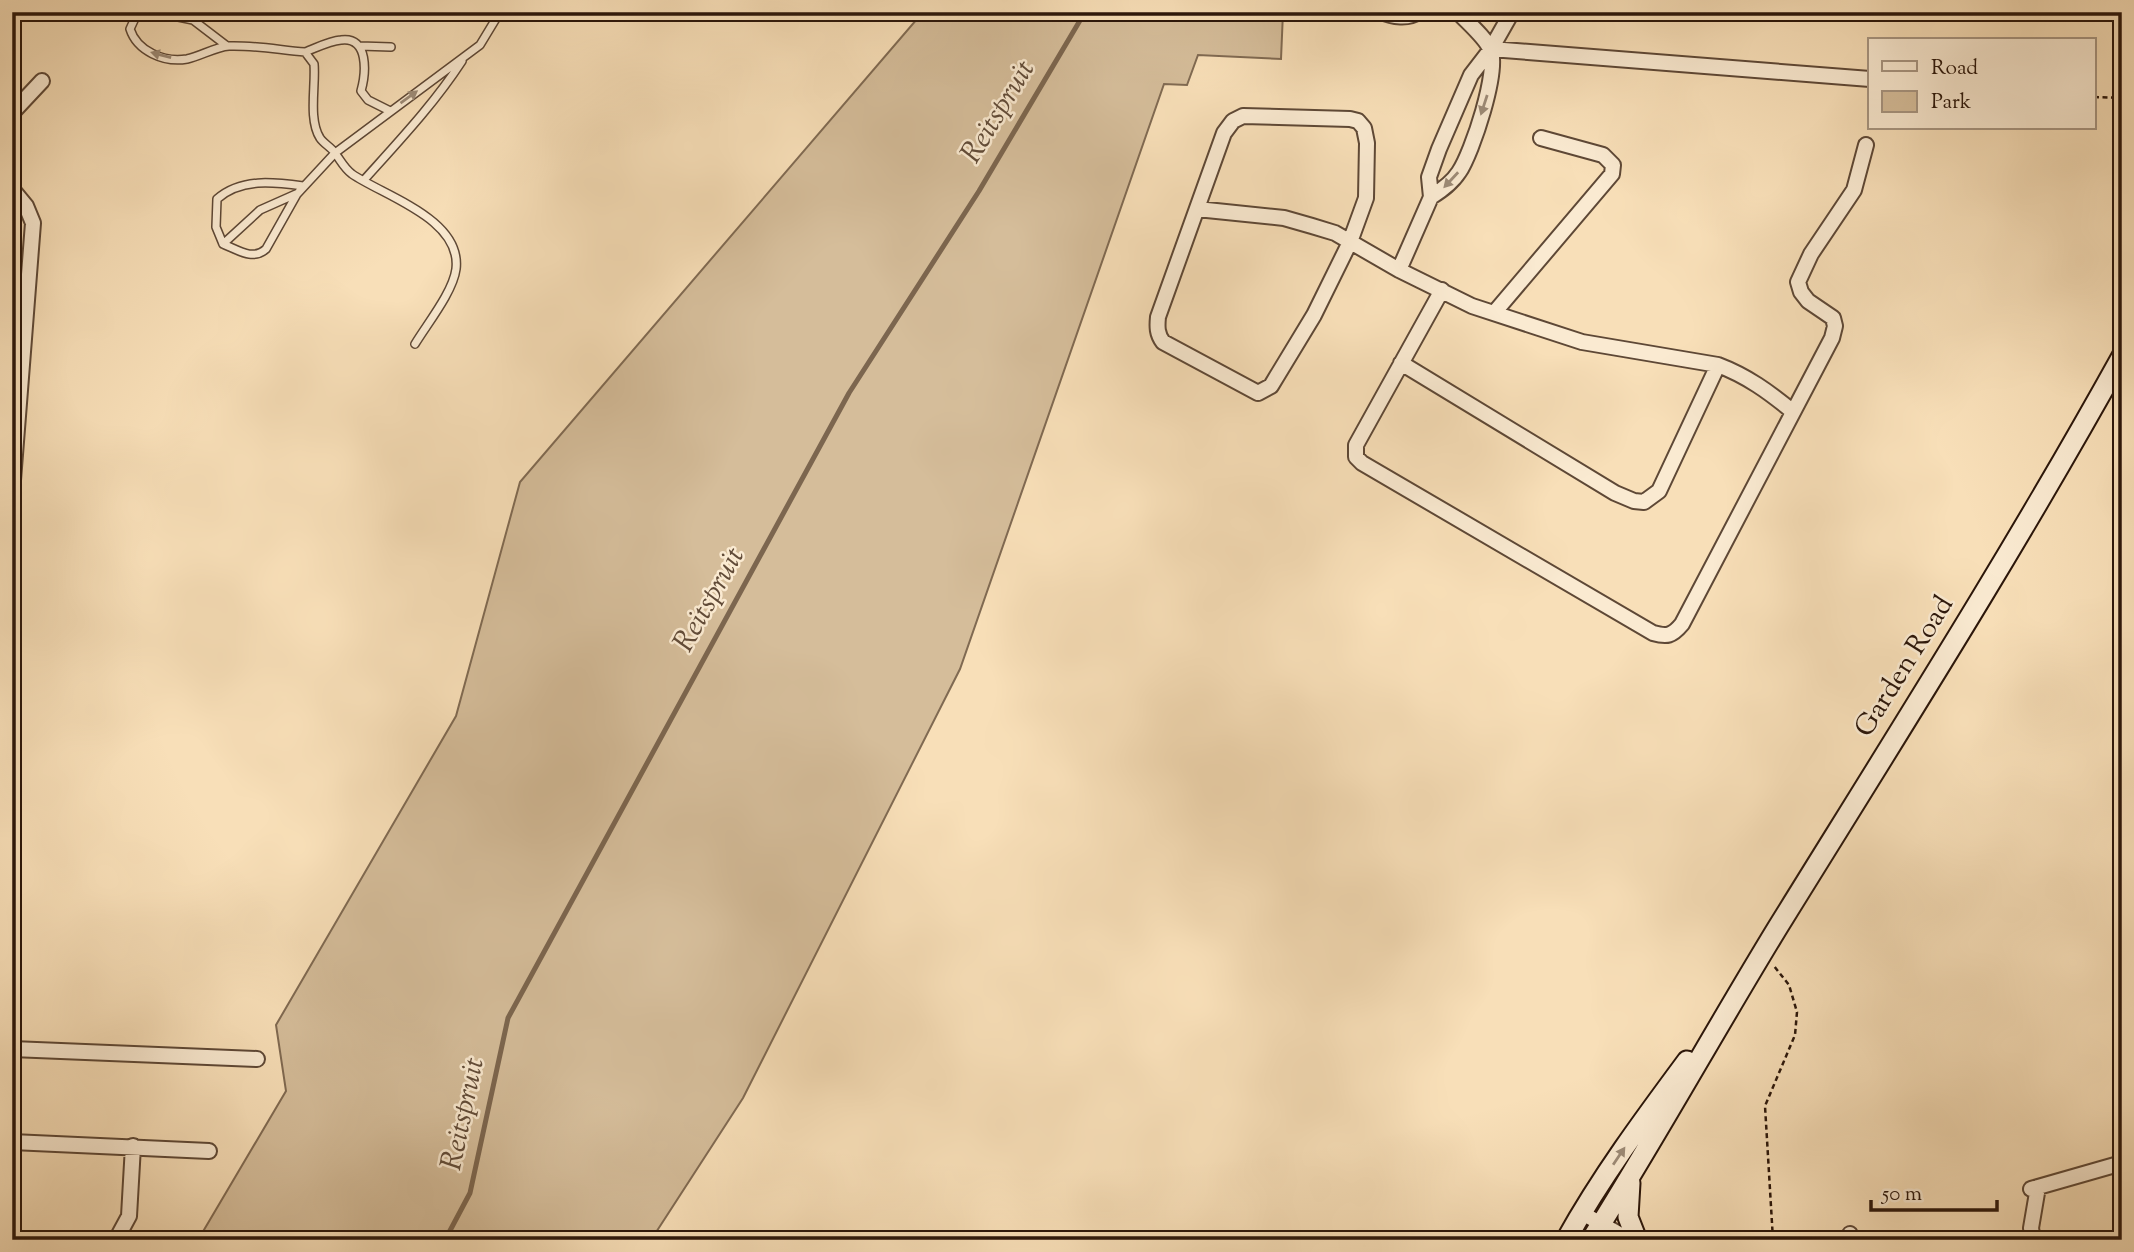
<svg xmlns="http://www.w3.org/2000/svg" width="2134" height="1252" viewBox="0 0 2134 1252" font-family="'Sorts Mill Goudy',serif">
	<style>
		.green { fill: #d5bd9a; stroke: #806a52; stroke-width: 2 }
		.lines { fill: none; stroke-linecap: round; stroke-linejoin: round }
		.stream { stroke: #7c664f; stroke-width: 5 }
		.lane-casing { stroke: #5e4836; stroke-width: 10 }
		.street-casing { stroke: #5e4836; stroke-width: 18 }
		.secondary-casing { stroke: #2b160a; stroke-width: 23 }
		.path { stroke: #2b160a; stroke-width: 2.5; stroke-dasharray: 5 3.5; stroke-linecap: butt }
		.lane { stroke: #faead1; stroke-width: 7 }
		.street { stroke: #faead1; stroke-width: 14 }
		.secondary { stroke: #faead1; stroke-width: 19 }
		.oneway { fill: #9d8b77 }
		.labels { text-anchor: middle; dominant-baseline: central; stroke-width: 5; stroke-linejoin: round; paint-order: stroke }
		.street-label { font-size: 28px; fill: #2b160a; stroke: #faead1 }
		.water-label { font-size: 30px; font-style: italic; fill: #614b38; stroke: #faead1 }
	</style>
	<rect width="100%" height="100%" fill="#f8dfb8"/>
	<filter id="stains"><feTurbulence type="fractalNoise" baseFrequency=".00286" numOctaves="4"/><feColorMatrix values="0 0 0 0 .2 0 0 0 0 .09 0 0 0 0 .02 0 0 0 .5 -.17"/></filter>
	<radialGradient id="worn" r=".72"><stop offset=".6" stop-color="#630" stop-opacity="0"/><stop offset="1" stop-color="#630" stop-opacity=".3"/></radialGradient>
	<path class="green" d="M923,12H1283L1281,59L1198,55L1187,85L1164,84L960,669L743,1098L651,1240H198L286,1091L276,1025L456,716L520,482Z"/>
	<g class="lines">
		<path class="stream" d="M445,1240L470,1193L508,1018L849,393L979,191L1085,12"/>
		<defs>
			<path id="lane" d="M153,12L136,16L130,29C137,51 164,63 187,59C201,56 215,47 229,46C253,45 280,50 305,52L314,64C316,85 308,119 320,138C324,144 331,147 335,153C341,161 344,168 352,174C384,196 462,219 456,269C453,292 427,324 415,344
				M154,12L193,20L227,46
				M360,46L391,47
				M305,52C316,48 329,41 341,40C369,36 366,73 361,91L368,100L390,111
				M364,180C399,141 434,104 462,61
				M303,186C273,182 241,178 217,199L216,227L223,244C238,250 253,261 266,249L297,194L335,153L480,45L500,12
				M223,244L260,210L296,194"/>
			<path id="street" d="M1382,12C1392,17 1409,19 1418,12
				M1491,49L1870,79
				M12,113L42,81
				M1243,116L1350,119L1358,121L1364,128L1367,143L1366,198L1350,242L1314,315L1277,376L1271,386L1258,393L1163,342C1157,334 1157,327 1158,317L1224,133L1233,121Z
				M12,189L26,206L33,223L12,493
				M1431,197C1442,190 1452,183 1459,172C1472,153 1500,69 1490,49C1486,38 1466,21 1458,12
				M1197,209L1284,218L1312,226L1335,233L1399,270L1472,306L1582,342L1718,365C1747,376 1769,392 1792,411
				M1399,270L1431,197L1429,177L1439,149L1471,75L1491,49L1512,12
				M1442,290L1356,445V457L1362,463L1653,633C1667,637 1672,636 1682,624L1832,338L1835,326L1833,318L1808,301L1801,292L1798,282L1811,254L1854,190L1866,145
				M1494,313L1612,174L1613,165L1603,155L1541,138
				M1401,363L1615,493L1634,501L1644,502L1659,491L1718,365
				M12,1049L257,1059
				M12,1142L209,1151
				M2031,1189L2122,1163
				M1582,1213L1630,1240
				M116,1240L129,1216L133,1146
				M1847,1240L1850,1234
				M2033,1240L2031,1228L2038,1187"/>
			<path id="secondary" d="M1630,1183L1628,1217L1637,1240
				M1566,1240C1601,1177 1644,1119 1687,1061
				M1591,1240C1656,1137 1715,1030 1778,927C1895,738 2014,551 2122,356"/>
		</defs>
		<use href="#lane" class="lane-casing"/>
		<use href="#street" class="street-casing"/>
		<use href="#secondary" class="secondary-casing"/>
		<path class="path" d="M2094,97L2122,98
			M1773,1240L1765,1106L1795,1035L1797,1012L1789,985L1774,966"/>
		<use href="#lane" class="lane"/>
		<use href="#street" class="street"/>
		<use href="#secondary" class="secondary"/>
	</g>
	<defs><path id="oneway-solid" d="M-6-.8H1V-3.2L6.5 0L1 3.2V.8H-6Z" transform="scale(1.75)"/></defs>
	<g class="oneway">
		<use href="#oneway-solid" transform="translate(161 55) rotate(-165)"/>
		<use href="#oneway-solid" transform="translate(409 97) rotate(-36)"/>
		<use href="#oneway-solid" transform="translate(1484 105) rotate(108)"/>
		<use href="#oneway-solid" transform="translate(1451 180) rotate(133)"/>
		<use href="#oneway-solid" transform="translate(1619 1156) rotate(-56)"/>
	</g>
	<g class="labels">
		<g class="street-label">
			<text transform="translate(1905 667) rotate(-58)">Garden Road</text>
		</g>
		<g class="water-label">
			<text transform="translate(999 112) rotate(-59)">Reitspruit</text>
			<text transform="translate(710 600) rotate(-61)">Reitspruit</text>
			<text transform="translate(464 1114) rotate(-78)">Reitspruit</text>
		</g>
	</g>
	<rect width="2134" height="1252" fill="none" stroke="#f8dfb8" stroke-width="42"/>
	<rect x="14" y="14" width="2106" height="1224" fill="none" stroke="#2b160a" stroke-width="3.5"/>
	<rect x="21" y="21" width="2092" height="1210" fill="none" stroke="#2b160a" stroke-width="2"/>
	<rect x="1868" y="38" width="228" height="91" fill="#faead1" stroke="#a79581" stroke-width="2"/>
	<rect x="1882" y="61" width="35" height="10" fill="#faead1" stroke="#a79581" stroke-width="2"/>
	<text x="1931" y="74" font-size="21" fill="#2b160a">Road</text>
	<rect x="1882" y="91" width="35" height="21" fill="#d5bd9a" stroke="#a79581" stroke-width="2"/>
	<text x="1931" y="108" font-size="21" fill="#2b160a">Park</text>
	<path d="M1871 1200v10h126v-10" fill="none" stroke="#2b160a" stroke-width="3.5"/>
	<text x="1882" y="1200" font-size="21" fill="#2b160a" stroke="#faead1" stroke-width="5" paint-order="stroke">50 m</text>
	<rect width="100%" height="100%" filter="url(#stains)"/>
	<rect width="100%" height="100%" fill="url(#worn)"/>
</svg>
